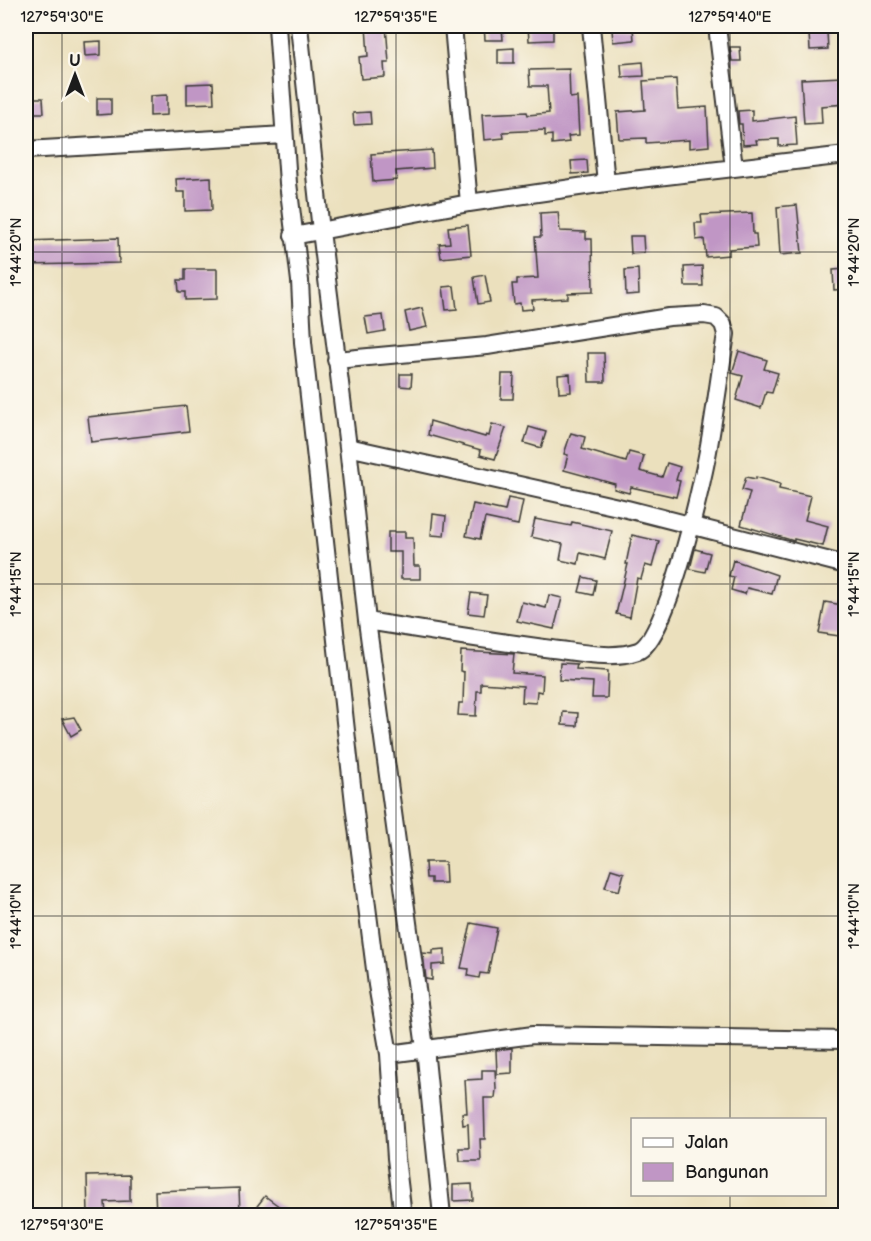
<svg xmlns="http://www.w3.org/2000/svg" width="871" height="1241" viewBox="0 0 871 1241" font-family="'Balsamiq Sans',sans-serif">
	<style>
		.building { fill: #c096c5 }
		.lines { fill: none; stroke-linecap: round; stroke-linejoin: round }
		.street-casing { stroke: #3b3934; stroke-width: 20 }
		.street { stroke: #fff; stroke-width: 16 }
		.ticks { fill: none; stroke: #1c1c1c; stroke-width: 1.5; stroke-opacity: 0.45 }
		.neatline { fill: none; stroke: #1c1c1c; stroke-width: 2 }
		.ticks-label { font-size: 15px; text-anchor: middle; fill: #1c1c1c }
	</style>
	<rect width="100%" height="100%" fill="#fbf7ec"/>
	<filter id="ink" filterUnits="userSpaceOnUse"><feTurbulence type="fractalNoise" baseFrequency=".0167" numOctaves="2"/><feDisplacementMap in="SourceGraphic" scale="12" xChannelSelector="R" yChannelSelector="G"/><feConvolveMatrix kernelMatrix="1 2 1 2 8 2 1 2 1" color-interpolation-filters="sRGB"/></filter>
	<filter id="wash" filterUnits="userSpaceOnUse"><feTurbulence type="fractalNoise" baseFrequency=".008" numOctaves="4" result="noise"/><feDisplacementMap in="SourceGraphic" scale="24" xChannelSelector="R" yChannelSelector="G"/><feGaussianBlur stdDeviation="1.35" result="paint"/><feColorMatrix in="noise" values="0 0 0 0 0 0 0 0 0 0 0 0 0 0 0 0 0 1.4 0 .05"/><feComposite in="paint" operator="in"/></filter>
	<g filter="url(#wash)">
		<rect width="100%" height="100%" fill="#ebe0bd"/>
		<g id="blocks">
			<path class="building" d="M366,26H386L389,63H384L385,77L361,79L359,57L368,56Z
				M484,26H502L503,40H485Z
				M528,26H553V40L529,41Z
				M633,28L634,40L613,42L612,29Z
				M827,32L828,49L810,50L809,33Z
				M101,41V55L85,56L84,42Z
				M730,47H740L741,61H732Z
				M514,48V63H498V49Z
				M643,62L644,76L622,77L621,64Z
				M569,69L570,98L577,97L579,135L568,136L569,142L552,144V135L545,136V130L503,132L504,138L484,140L482,114L527,112L528,115L549,113L547,86H530L529,70Z
				M842,77L843,90H846V104L821,106L822,123L804,124L801,79Z
				M676,79L678,109L707,107L709,146L689,148V140L646,143V138L619,139L617,112L645,110L643,81Z
				M213,83L214,103L187,104V84Z
				M167,95V115L150,116V96Z
				M26,98H43L44,113H26Z
				M97,98H111V114L97,115Z
				M752,110V121L795,116L797,145L779,146V139L756,140L757,144L743,145L742,124H739L738,111Z
				M370,112L371,124L354,125L353,113Z
				M432,150L433,168L396,171L397,180L373,182L371,154Z
				M587,160L588,173L572,174L571,161Z
				M211,177L212,210L185,211V192H177L176,179Z
				M797,205L802,253L780,255L777,207Z
				M558,212L560,231L586,232V239H592L593,292L568,293V298L532,300L533,309L521,310L520,303L514,304L512,284H517V279L538,278L535,237H541L540,213Z
				M752,213L753,234H756L757,247L729,249V255L706,257L704,239L696,240L695,223H702L701,215Z
				M468,225L471,255L441,258L439,244L450,243L448,227Z
				M630,236H643L644,253L631,254Z
				M118,238L119,263L26,265V241Z
				M702,266L703,286H685L684,267Z
				M185,269H217V299L185,300V292H179L178,280H185Z
				M638,269L639,294L626,295L625,270Z
				M846,269V289L834,290L833,270Z
				M485,275L490,302L478,304L474,277Z
				M454,286L457,309L446,310L443,287Z
				M422,308L427,327L409,331L405,312Z
				M383,315L385,331L368,334L365,317Z
				M739,351L767,360L764,369L778,373L772,393L766,392L761,408L736,400L743,376L732,373Z
				M588,353H604L605,382H589Z
				M400,374H412L411,387L400,386Z
				M502,374H514L513,399H501Z
				M570,374L571,392L559,393L558,375Z
				M186,406L189,431L91,442L88,417Z
				M430,421L485,437L486,435L489,436L492,424L506,428L495,459L480,455L481,450L428,435Z
				M529,427L546,432L541,448L524,443Z
				M571,433L585,437L582,449L626,462L629,452L644,456L640,471L662,477L667,463L680,467L676,480L680,481L676,497L631,487L629,493L614,489L615,484L564,470L568,455L564,454Z
				M746,477L756,479V477L780,484L779,489L811,496L805,520L828,526L823,546L794,539V541L741,525L750,492L742,490Z
				M508,498L523,501L518,525L485,518L480,539L466,536L473,504L505,511Z
				M433,514L446,516L444,536L431,535Z
				M535,519L571,526L572,522L612,531L605,559L580,553L578,564L560,560L563,544L531,537Z
				M388,532H405V538H413L414,566H420V579H401V552H388Z
				M632,535L659,541L652,567L645,565L641,579L637,578L630,617L616,614L628,564H626Z
				M695,549L710,553L705,572L690,569Z
				M733,560L777,575L772,594L747,588L745,594L731,590L734,577L729,576Z
				M583,577L596,580L593,595L579,592Z
				M471,593L487,595L484,615L468,613Z
				M549,595L562,598L554,629L517,621L522,602L546,608Z
				M825,602L843,605L840,621L846,622V637L819,633Z
				M461,651L514,654L512,673L543,675L542,692L537,691L536,703L522,702L523,686L481,683V691H477L476,716L458,715L459,703H463L464,672L460,671Z
				M560,663L577,664L576,669L608,671L607,698H592L593,682L559,680Z
				M563,712L578,713L577,726L562,725Z
				M74,717L81,730L71,736L62,719Z
				M425,862H445L446,883H431V878H426Z
				M611,869L624,873L619,891L605,887Z
				M471,923L497,928L488,974L480,973L479,978L468,976L469,969L461,968Z
				M445,949V964L432,965V980L426,979L423,953L433,954V950Z
				M512,1048V1073L497,1074L496,1050Z
				M482,1070H495L496,1089L495,1098H484L485,1139H480L481,1161H460L459,1148H469L468,1124L463,1125L462,1113H467L465,1080L482,1079Z
				M130,1175V1201L105,1202L106,1215H88L87,1176Z
				M472,1184L473,1200L453,1201V1185Z
				M239,1188L240,1213L156,1215L155,1191Z
				M265,1196L291,1215H250Z"/>
		</g>
	</g>
	<g filter="url(#ink)">
		<use href="#blocks" fill-opacity="0" stroke="#3b3934" stroke-width="1.5"/>
		<g class="lines">
			<defs>
				<path id="street" d="M277,26L288,183L300,281L303,342L355,812L377,985L389,1054L396,1158L403,1216
					M299,26L321,231L348,447L367,621L425,1048L442,1216
					M453,26L469,203
					M591,26L606,183
					M717,26L734,168
					M26,150L284,135
					M293,236L469,203L606,183L846,155
					M336,360L487,346L669,317L704,315L716,317L723,324L726,334C720,373 715,412 708,451C702,484 667,640 638,651C612,660 579,652 552,649C490,641 429,631 367,621
					M348,447L627,509L846,565
					M389,1054L533,1035L846,1040"/>
			</defs>
			<use href="#street" class="street-casing"/>
			<use href="#street" class="street"/>
		</g>
	</g>
	<path class="ticks" d="M62,26V1216M396,26V1216M730,26V1120M26,252H846M26,584H846M26,916H846M730,1194V1216"/>
	<rect width="871" height="1241" fill="none" stroke="#fbf7ec" stroke-width="66"/>
	<rect x="631" y="1118" width="195" height="78" fill="#fbf7ec" stroke="#a29f99" stroke-width="1.5"/>
	<rect x="643" y="1138" width="30" height="9" fill="#ffffff" stroke="#a29f99" stroke-width="1.5"/>
	<text x="685" y="1148" font-size="18" fill="#1c1c1c">Jalan</text>
	<rect x="643" y="1163" width="30" height="18" fill="#c096c5" stroke="#a29f99" stroke-width="1.5"/>
	<text x="685" y="1178" font-size="18" fill="#1c1c1c">Bangunan</text>
	<g transform="translate(75 75)" stroke="#fbf7ec" stroke-width="4.5" paint-order="stroke">
	<path d="M0-4.5L10 22L0 15L-10 22Z" fill="#1c1c1c"/>
	<text y="-9" font-size="16" font-weight="bold" text-anchor="middle" fill="#1c1c1c">U</text>
	</g>
	<rect x="33" y="33" width="805" height="1175" class="neatline"/>
	<g class="ticks-label">
		<text x="62" y="22">127°59'30"E</text>
		<text x="396" y="22">127°59'35"E</text>
		<text x="730" y="22">127°59'40"E</text>
		<text transform="translate(16 252) rotate(-90)" y="5">1°44'20"N</text>
		<text transform="translate(854 252) rotate(-90)" y="5">1°44'20"N</text>
		<text transform="translate(16 584) rotate(-90)" y="5">1°44'15"N</text>
		<text transform="translate(854 584) rotate(-90)" y="5">1°44'15"N</text>
		<text transform="translate(16 916) rotate(-90)" y="5">1°44'10"N</text>
		<text transform="translate(854 916) rotate(-90)" y="5">1°44'10"N</text>
		<text x="62" y="1230">127°59'30"E</text>
		<text x="396" y="1230">127°59'35"E</text>
	</g>
</svg>
